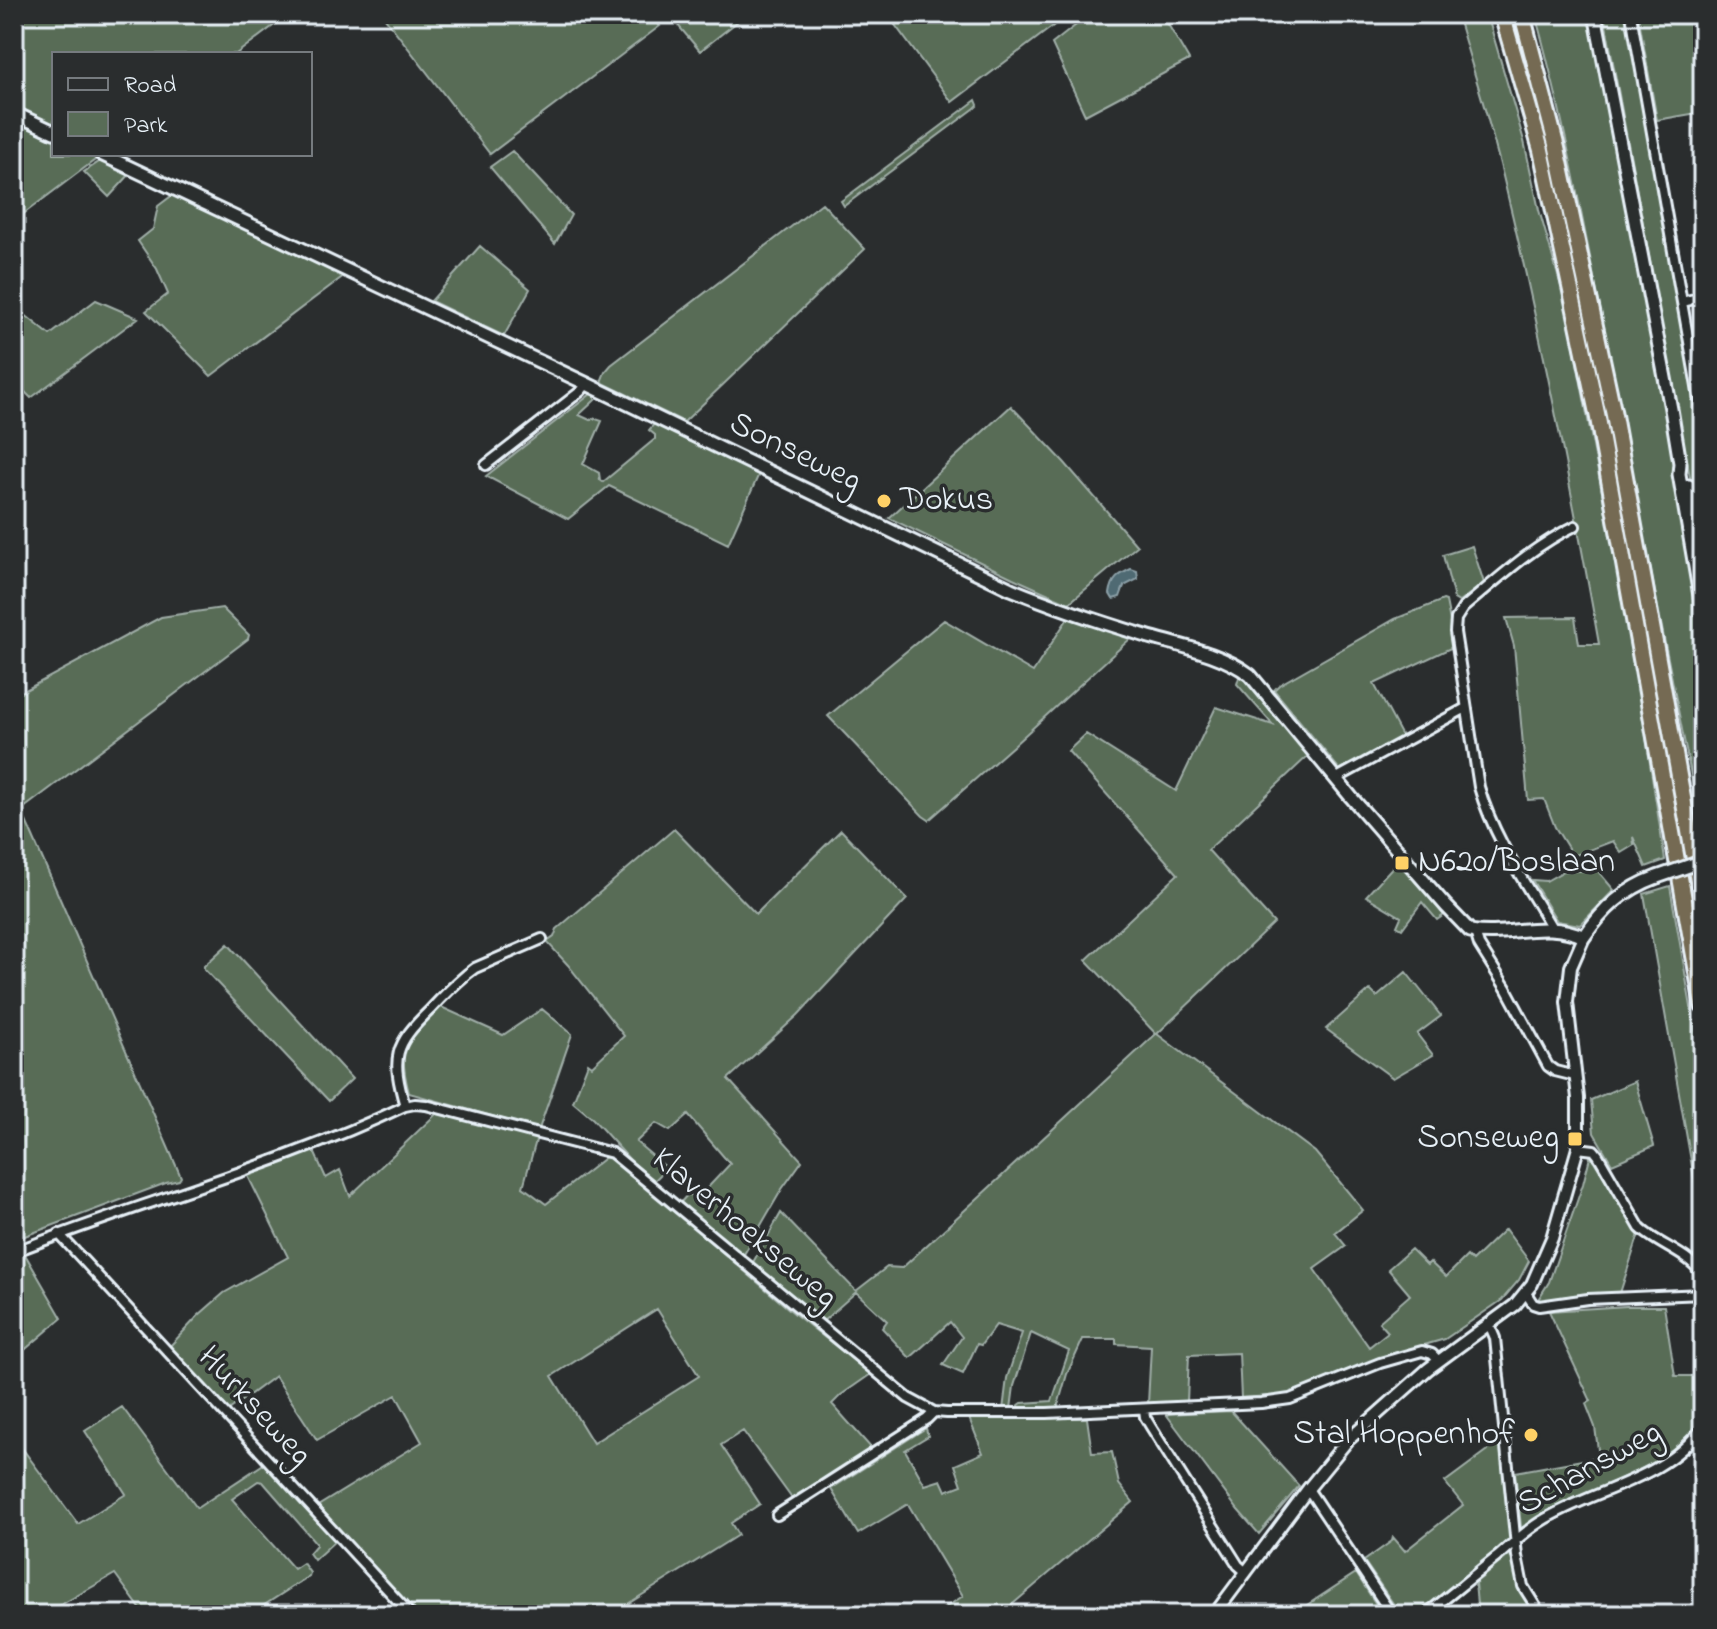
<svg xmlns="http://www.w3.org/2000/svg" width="1717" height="1629" viewBox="0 0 1717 1629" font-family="'Indie Flower',sans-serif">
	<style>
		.green { fill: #586c57; stroke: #a0aea8; stroke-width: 2; fill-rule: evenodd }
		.water { fill: #4f6a73; stroke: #8ca0a8; stroke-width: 2 }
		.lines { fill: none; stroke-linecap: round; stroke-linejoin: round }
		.minor-casing { stroke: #e8f1f8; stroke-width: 14 }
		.tertiary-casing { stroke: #e8f1f8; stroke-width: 16 }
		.secondary-casing { stroke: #e8f1f8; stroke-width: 17 }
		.motorway-casing { stroke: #e8f1f8; stroke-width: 20 }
		.minor { stroke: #2a2d2e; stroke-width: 8 }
		.tertiary { stroke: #2a2d2e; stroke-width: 10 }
		.secondary { stroke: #2a2d2e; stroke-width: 11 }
		.motorway { stroke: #746b52; stroke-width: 14 }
		.secondary-bridge-casing { stroke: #e8f1f8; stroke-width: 17; stroke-linecap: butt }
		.secondary-bridge { stroke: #2a2d2e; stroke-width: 11 }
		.poi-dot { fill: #ffd166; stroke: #2a2d2e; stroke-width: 3 }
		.labels { text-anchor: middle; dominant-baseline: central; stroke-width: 7; stroke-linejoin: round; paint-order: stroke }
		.street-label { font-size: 34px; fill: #e8f1f8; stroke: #2a2d2e }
		.poi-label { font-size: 34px; fill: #e8f1f8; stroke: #2a2d2e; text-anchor: start }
	</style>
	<rect width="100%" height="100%" fill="#2a2d2e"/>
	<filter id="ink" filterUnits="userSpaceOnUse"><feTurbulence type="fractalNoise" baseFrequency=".0125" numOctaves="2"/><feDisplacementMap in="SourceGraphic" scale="16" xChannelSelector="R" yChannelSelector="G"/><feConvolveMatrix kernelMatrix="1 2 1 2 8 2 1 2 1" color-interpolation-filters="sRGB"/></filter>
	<g filter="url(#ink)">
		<path class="green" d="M14,14H289L236,54H54V154H103L14,221Z
			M382,14H648L660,26L490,154Z
			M679,14H747L700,51L676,23L681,17Z
			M887,14H1069L952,102Z
			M1090,14H1162L1189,60L1085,115L1052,44Z
			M1457,14H1487L1524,141L1539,210L1565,300L1633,653L1665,860L1646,867L1633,837L1634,845L1621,853L1613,841L1573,856L1555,827L1544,799L1528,800L1514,646L1506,618L1575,617L1579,644H1599C1571,486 1540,328 1502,172C1489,119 1472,67 1457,14Z
			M1535,14H1592L1621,180L1652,334L1703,619V833C1668,665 1637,496 1604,328C1583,223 1564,117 1535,14Z
			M1604,14H1626L1703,450V547Z
			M1638,14H1703V112L1657,120Z
			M976,100L978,105L975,108L844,206L841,201Z
			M512,151L571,215L555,244L490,167Z
			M102,160L131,173L109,197L84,172Z
			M174,194L345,275L211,376L146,311L168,294L157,269L138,241L153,229L158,206Z
			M822,203L865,249L684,422L601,382L605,372L611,365Z
			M480,246L530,289L504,336L431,301Z
			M96,300L138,318L31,398L14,381V306L50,335Z
			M591,394L595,396V400L579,415L590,420L593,418L602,421L583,464L599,473L600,480L603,482L655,439V435L649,430L654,424L759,474L728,544L609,486L568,519L486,476Z
			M1011,406L1064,462L1137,546L1069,603L1013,578L889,518Z
			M1472,546L1484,583L1459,602L1454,599L1443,555Z
			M1443,600L1446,601L1455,646L1374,684L1403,738L1340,770L1274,690L1279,685L1395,619Z
			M222,608L249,635L248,639L24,808L14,786V691L20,693L161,617Z
			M1068,618L1131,638L1013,746L929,820L923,816L828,716L944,620L1033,672Z
			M1240,674L1309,755L1208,850L1274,923L1157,1034L1315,1152L1363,1210L1335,1233L1346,1246L1314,1269L1369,1347L1388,1332L1379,1322L1410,1295L1388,1269L1411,1249L1427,1265L1430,1262L1446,1277L1467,1256L1472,1261L1505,1229L1529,1261L1519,1280L1502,1300L1445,1339L1376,1359L1298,1392L1283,1395L1241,1398L1239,1353L1189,1355L1187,1402L1148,1404L1151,1346L1116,1344V1339H1083L1067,1374L1057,1409H1018L1019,1405L1022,1403L1052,1401L1069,1351L1031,1333L1014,1386L1011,1409L1003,1410L1007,1378L1022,1333L996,1325L981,1345L977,1344L963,1374L943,1365L962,1337L950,1322L910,1358L882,1328L887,1321L856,1292L821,1323L752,1264L781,1213L856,1291L887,1267L902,1268L1156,1034L1086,960L1178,874L1068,751L1086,734L1176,791L1216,707L1273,725L1237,684Z
			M26,821L181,1177L179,1180L166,1183L14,1240V829Z
			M674,829L756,914L841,830L907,899L798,1015L728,1079L802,1161L782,1189L743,1256L680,1203L688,1194L698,1198L730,1164L688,1115L670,1131L656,1123L636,1142L667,1168L654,1181L630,1160L593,1119L573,1102L588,1063L592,1066L624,1036L568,965L547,942L554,937L557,929Z
			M1398,861L1444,915L1437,920L1422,902L1402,929L1397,926L1401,917L1366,896Z
			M1564,871H1598L1614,890L1580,925L1557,921L1532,880L1546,881Z
			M1670,886L1703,1076V1229L1644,894Z
			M228,944L352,1079L329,1101L204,969V966Z
			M1406,972L1441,1016L1417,1034L1433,1055L1393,1078L1326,1029L1370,990L1377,997Z
			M441,1007L503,1035L542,1009L572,1034L539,1129L409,1093C405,1078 401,1057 406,1042Z
			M1635,1081L1654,1146L1612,1164L1594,1133L1591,1100Z
			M437,1113L537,1137L523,1187L546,1204L607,1156L614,1160L796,1315L871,1374L841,1395L832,1404L873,1450L793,1500L743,1431L721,1445L760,1504L731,1523L738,1535L610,1615H485L481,1609L473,1615H417L318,1506L422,1442L396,1395L317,1440L275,1376L229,1410L169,1347L199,1315L224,1293L288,1257L247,1174L313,1149L326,1178L340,1170L350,1196ZM657,1309L699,1376L593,1443L552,1376Z
			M1590,1157L1594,1161L1639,1234L1620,1293L1575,1295L1537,1301L1549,1282L1583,1184Z
			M26,1256L62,1318L14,1359V1260Z
			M1627,1306H1664L1675,1376H1703C1703,1414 1703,1429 1672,1454L1551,1512L1523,1528L1521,1526L1515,1472L1599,1457L1595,1427L1586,1404L1591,1401L1549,1311Z
			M122,1407L197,1508L265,1463L336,1540L314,1560L309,1553L316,1545V1543L263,1482L258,1481L232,1499L294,1569L303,1563L310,1573L309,1576L249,1615H145L115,1574L43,1615H14V1434L22,1448L78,1524L126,1494L85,1431Z
			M1231,1411L1299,1486L1259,1534L1238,1510L1166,1414Z
			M969,1418H1087L1092,1453L1112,1452L1119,1484L1133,1502L1000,1615H934L963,1596L908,1504L858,1534L831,1489L926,1428L928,1436L905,1450L925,1485L941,1480L946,1491L962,1485L955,1465L983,1453Z
			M1503,1439L1513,1538L1416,1615H1401L1364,1561L1392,1541L1393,1537L1405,1551L1463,1505L1445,1482Z
			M1512,1553L1517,1579L1536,1611V1615H1478L1475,1583Z
			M1356,1573L1383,1615H1292Z"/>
		<path class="water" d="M1131,569L1137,571L1138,579L1124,586L1120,597L1113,599L1110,594C1112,579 1118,575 1131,569Z"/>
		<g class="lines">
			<defs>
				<path id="minor" d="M1631,14L1703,421
					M1682,302L1703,297
					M486,465L581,391L587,384
					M1335,779L1466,708
					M1552,928C1526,884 1493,837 1479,787L1455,632L1456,619L1463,608C1499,578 1533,546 1575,526
					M1475,932L1479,945L1506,988L1548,1066L1555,1071L1575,1076
					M405,1106C391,1057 394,1045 430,1010C442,997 454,985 467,974L475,968L542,939
					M1578,1148L1594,1150L1598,1155L1640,1228C1657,1245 1696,1256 1703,1278
					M59,1234L411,1615
					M14,1252C143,1201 279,1166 405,1106L415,1104L426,1105L612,1153L908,1398L934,1412L947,1413H1047L1261,1403L1290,1399L1380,1363L1422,1351L1432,1354L1439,1361
					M1526,1293L1533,1304L1539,1306L1588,1299L1703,1294
					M1489,1324L1495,1338L1517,1556L1523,1586L1541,1615
					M1144,1409L1145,1417L1151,1427L1238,1565L1246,1572
					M1308,1489L1392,1615
					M777,1515L927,1419L934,1412
					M1425,1615C1449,1596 1473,1576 1497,1557C1511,1545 1524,1532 1540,1522C1592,1489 1665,1481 1702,1427"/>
				<path id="tertiary" d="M1214,1615L1308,1489L1348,1440L1428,1369L1515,1305L1532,1284L1552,1238L1578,1148V1098L1567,1002L1571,967L1584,937"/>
				<path id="secondary" d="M1595,14L1671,409L1680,463L1679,474L1703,613
					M14,113L54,132
					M101,154L587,384L1011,589C1055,607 1100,622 1146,636C1180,646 1221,653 1250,675L1351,797L1446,906L1470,931C1508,938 1544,919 1584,937C1603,909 1624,889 1657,877
					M1689,486L1703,565"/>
				<path id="motorway" d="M1502,14L1541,150L1598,418L1703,1006
					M1522,14L1557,148L1614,415L1703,909"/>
			</defs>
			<use href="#minor" class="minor-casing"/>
			<use href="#tertiary" class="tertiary-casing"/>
			<use href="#secondary" class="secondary-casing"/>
			<use href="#motorway" class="motorway-casing"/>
			<use href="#minor" class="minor"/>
			<use href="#tertiary" class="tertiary"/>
			<use href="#secondary" class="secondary"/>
			<use href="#motorway" class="motorway"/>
			<defs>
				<path id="secondary-bridge" d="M1657,877L1703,861"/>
			</defs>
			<use href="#secondary-bridge" class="secondary-bridge-casing"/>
			<use href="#secondary-bridge" class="secondary-bridge"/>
		</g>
	</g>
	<g class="poi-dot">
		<circle cx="884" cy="501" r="8"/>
		<rect x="1394" y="855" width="16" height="16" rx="4"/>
		<rect x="1567" y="1131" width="16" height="16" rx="4"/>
		<circle cx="1531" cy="1435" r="8"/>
	</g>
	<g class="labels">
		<g class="street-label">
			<text transform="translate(795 453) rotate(26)">Sonseweg</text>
			<text transform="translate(744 1229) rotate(40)">Klaverhoekseweg</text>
			<text transform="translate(254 1407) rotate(47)">Hurkseweg</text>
			<text transform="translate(1590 1469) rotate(-29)">Schansweg</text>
		</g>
		<g class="poi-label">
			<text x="900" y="501">Dokus</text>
			<text x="1418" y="863">N620/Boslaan</text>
			<text x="1559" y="1139" text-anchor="end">Sonseweg</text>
			<text x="1515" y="1435" text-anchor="end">Stal Hoppenhof</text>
		</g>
	</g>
	<rect width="1717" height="1629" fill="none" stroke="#2a2d2e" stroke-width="48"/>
	<rect x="24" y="24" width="1669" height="1581" fill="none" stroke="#e8f1f8" stroke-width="3" filter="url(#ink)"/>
	<rect x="52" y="52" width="260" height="104" fill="#2a2d2e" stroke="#767b7f" stroke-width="2"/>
	<rect x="68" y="78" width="40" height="12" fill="#2a2d2e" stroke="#767b7f" stroke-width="2"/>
	<text x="124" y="92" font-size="24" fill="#e8f1f8">Road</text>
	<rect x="68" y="112" width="40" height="24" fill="#586c57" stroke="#767b7f" stroke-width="2"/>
	<text x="124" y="132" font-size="24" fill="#e8f1f8">Park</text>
</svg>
